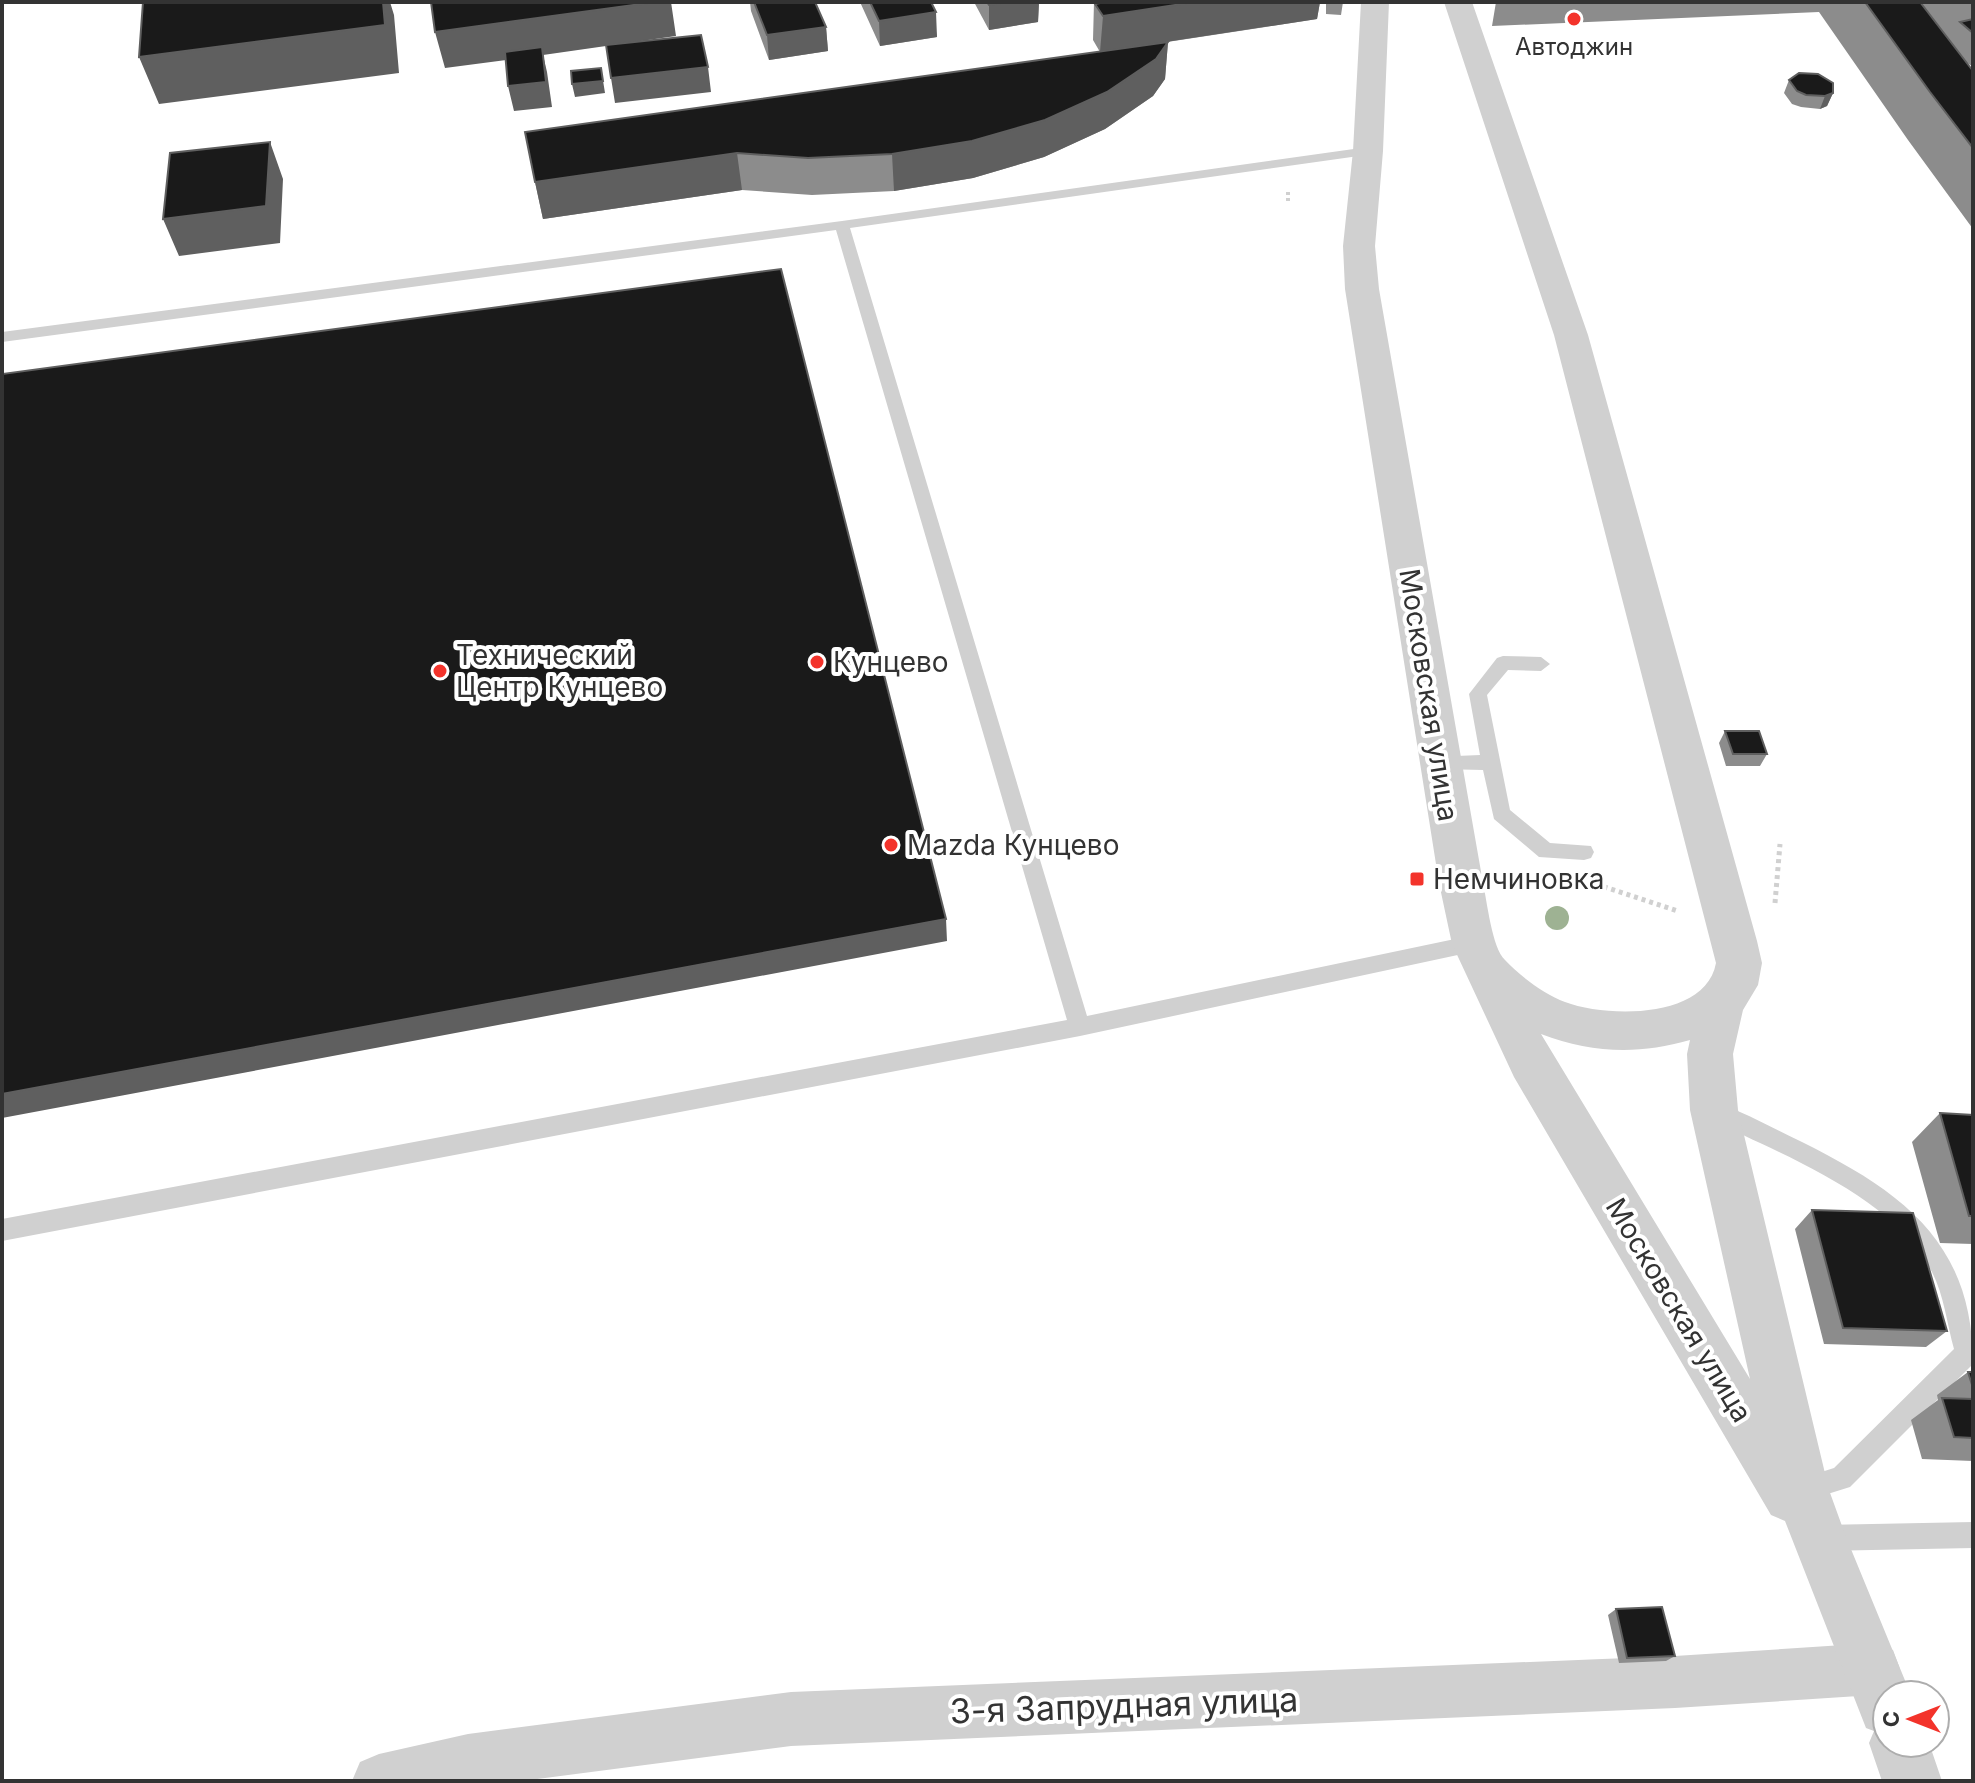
<svg xmlns="http://www.w3.org/2000/svg" width="1975" height="1783" viewBox="0 0 1975 1783" font-family="Inter,sans-serif">
	<style>
		.lines { fill: none; stroke-linecap: round; stroke-linejoin: round }
		.path-far1 { stroke: #d0d0d0; stroke-width: 4; stroke-dasharray: 3 3; stroke-linecap: butt }
		.path { stroke: #d0d0d0; stroke-width: 5; stroke-dasharray: 4 4; stroke-linecap: butt }
		.service { fill: #d0d0d0; fill-rule: evenodd }
		.minor { fill: #d0d0d0; fill-rule: evenodd }
		.tertiary { fill: #d0d0d0; fill-rule: evenodd }
		.tree { fill: #9eb293 }
		.wall { fill: #8c8c8c }
		.shaded-wall { fill: #5f5f5f }
		.building { fill: #1a1a1a; stroke: #5f5f5f; stroke-width: 2 }
		.poi-dot { fill: #f3332b; stroke: #fff; stroke-width: 3 }
		.labels { text-anchor: middle; dominant-baseline: central; stroke-width: 8; stroke-linejoin: round; paint-order: stroke }
		.far-poi-label { font-size: 24px; fill: #333; stroke: #fff }
		.poi-label { font-size: 28px; fill: #333; stroke: #fff; text-anchor: start }
		.street-label { font-size: 28px; fill: #333; stroke: #fff }
		.near-street-label { font-size: 34px; fill: #333; stroke: #fff }
	</style>
	<rect width="100%" height="100%" fill="#fff"/>
	<g class="lines">
		<path class="path-far1" d="M1288,192V204"/>
		<path class="path" d="M1596,884L1678,911
			M1775,903L1780,844"/>
		<path class="service" d="M1368,147L1373,148V154L850,228L1087,1016L1474,935L1481,938L1484,944L1481,950L1080,1036L2,1241V1219L1067,1020L836,230L2,342V332L842,221Z
			M1503,656L1541,657L1550,664L1541,671L1508,670L1487,695L1510,810L1550,843L1591,846L1594,852L1591,858L1584,860L1539,857L1494,819L1483,770L1440,769L1433,767L1431,762L1433,757L1480,755L1469,694L1497,658Z
			M1719,1103C1747,1114 1775,1129 1802,1142C1902,1192 1973,1242 1973,1364L1850,1487L1802,1502L1793,1499L1790,1490L1793,1481L1834,1468L1954,1349C1947,1324 1944,1295 1932,1272C1894,1197 1783,1155 1711,1120L1708,1113L1711,1106Z
			M1973,1522V1548L1822,1551L1813,1547L1809,1538L1813,1529L1822,1525Z"/>
		<path class="minor" d="M1874,1643L1893,1650L1900,1669L1893,1688L1874,1695L1675,1708L791,1746L522,1781H352L360,1762L379,1754L468,1734L791,1692L1675,1656Z"/>
		<path class="tertiary" d="M1361,2H1389L1383,151L1375,246L1379,289L1483,883C1487,901 1492,948 1505,960C1520,976 1544,994 1565,1002C1608,1018 1706,1019 1716,963L1554,335L1444,2H1472L1588,335L1757,941L1762,963L1758,985L1743,1010L1733,1054L1738,1110L1829,1490L1846,1537L1911,1695H1887V1743H1929L1942,1781H1882L1869,1743L1874,1731L1866,1728L1785,1521L1771,1515L1514,1077L1452,944L1439,883L1345,289L1343,246L1353,151ZM1541,1034C1591,1053 1638,1055 1690,1040L1687,1054L1690,1110L1750,1379Z"/>
	</g>
	<circle class="tree" cx="1557" cy="918" r="12"/>
	<path class="wall" d="M750,2H815L826,27L828,51L769,60L751,11Z
		M860,2H931L937,37L880,46Z
		M974,2H1039L1038,22L989,30Z
		M1094,2H1320L1317,19L1154,44L1168,42L1165,79L1153,96L1105,129L1044,157L973,178L894,191L812,195L742,190L543,219L535,182L1100,52L1093,40Z
		M1326,2H1343L1341,15L1326,14Z
		M1496,2H1973V67L1966,62L1973,71V229L1908,140L1819,12L1492,26Z
		M1789,80L1833,93L1827,106L1820,109L1801,107L1792,104L1784,93Z
		M1725,731L1767,754L1760,766H1726L1719,743Z
		M1940,1113L1973,1115V1244L1940,1243L1912,1142Z
		M1812,1210L1947,1331L1926,1347L1824,1344L1795,1229Z
		M1968,1372H1973V1461L1922,1459L1911,1420L1938,1400L1937,1395Z
		M1616,1609L1675,1656L1666,1661L1619,1663L1608,1615Z"/>
	<path class="shaded-wall" d="M383,2H390L394,15L399,73L159,104L139,57Z
		M656,2H671L676,36L543,55L547,72L552,107L514,111L508,86L543,55L445,68L435,32Z
		M1008,2H1039L1038,22L989,30V5Z
		M1107,2H1320L1317,19L1100,52L1103,16Z
		M936,12L937,37L880,46L879,21Z
		M826,27L828,51L769,60L767,35Z
		M1168,42L1165,79L1153,96L1105,129L1044,157L973,178L894,191L892,154Z
		M708,67L711,92L615,103L611,78Z
		M601,68L605,93L575,97L572,84Z
		M1833,93L1827,106L1820,109L1825,96Z
		M270,142L283,179L280,243L179,256L163,219Z
		M737,153L742,190L543,219L535,182Z
		M946,919L947,941L2,1118V1094Z"/>
	<path class="building" d="M143,2H383L385,25L139,57Z
		M431,2H656L435,32Z
		M754,2H815L826,27L767,35Z
		M870,2H931L936,12L879,21Z
		M987,2H1008L989,5Z
		M1105,2H1195L1103,16L1095,4Z
		M1865,2H1920L1973,71V148L1930,92Z
		M1973,19V33L1960,22Z
		M701,35L708,67L611,78L606,45Z
		M1168,42L1156,59L1107,92L1045,120L972,141L892,154L808,158L737,153L535,182L525,132Z
		M542,47L546,82L508,86L505,52Z
		M601,68L603,81L572,84L571,71Z
		M1799,73L1818,74L1833,83V93L1825,96L1806,95L1797,91L1789,80Z
		M270,142L266,206L163,219L170,153Z
		M781,269L946,919L2,1094V374Z
		M1725,731H1759L1767,754H1733Z
		M1940,1113L1973,1115V1216H1969Z
		M1812,1210L1913,1213L1947,1331L1843,1328Z
		M1968,1372H1973V1388Z
		M1942,1398L1973,1399V1438L1954,1437Z
		M1662,1607L1675,1656L1627,1658L1616,1609Z"/>
	<g class="poi-dot">
		<circle cx="1574" cy="19" r="8"/>
		<circle cx="817" cy="662" r="8"/>
		<circle cx="440" cy="671" r="8"/>
		<circle cx="891" cy="845" r="8"/>
		<rect x="1409" y="871" width="16" height="16" rx="4"/>
	</g>
	<g class="labels">
		<g class="far-poi-label">
			<text x="1574" y="46">Автоджин</text>
		</g>
		<g class="poi-label">
			<text x="456" y="655">Технический<tspan x="456" dy="32">Центр Кунцево</tspan></text>
			<text x="833" y="662">Кунцево</text>
			<text x="907" y="845">Mazda Кунцево</text>
			<text x="1433" y="879">Немчиновка</text>
		</g>
		<g class="street-label">
			<text transform="translate(1429 695) rotate(81)">Московская улица</text>
			<text transform="translate(1679 1310) rotate(59)">Московская улица</text>
		</g>
		<g class="near-street-label">
			<text transform="translate(1124 1705) rotate(-2)">3-я Запрудная улица</text>
		</g>
	</g>
	<rect width="1975" height="1783" fill="none" stroke="#333333" stroke-width="8"/>
	<g transform="translate(1911 1719) rotate(270)"><circle r="38" fill="#ffffff" stroke="#adadad" stroke-width="2"/>
	<path d="M0-6L14 30L0 20L-14 30Z" fill="#f3332b"/>
	<text y="-12" font-size="22" font-weight="bold" text-anchor="middle" fill="#333333">С</text>
	</g>
</svg>
